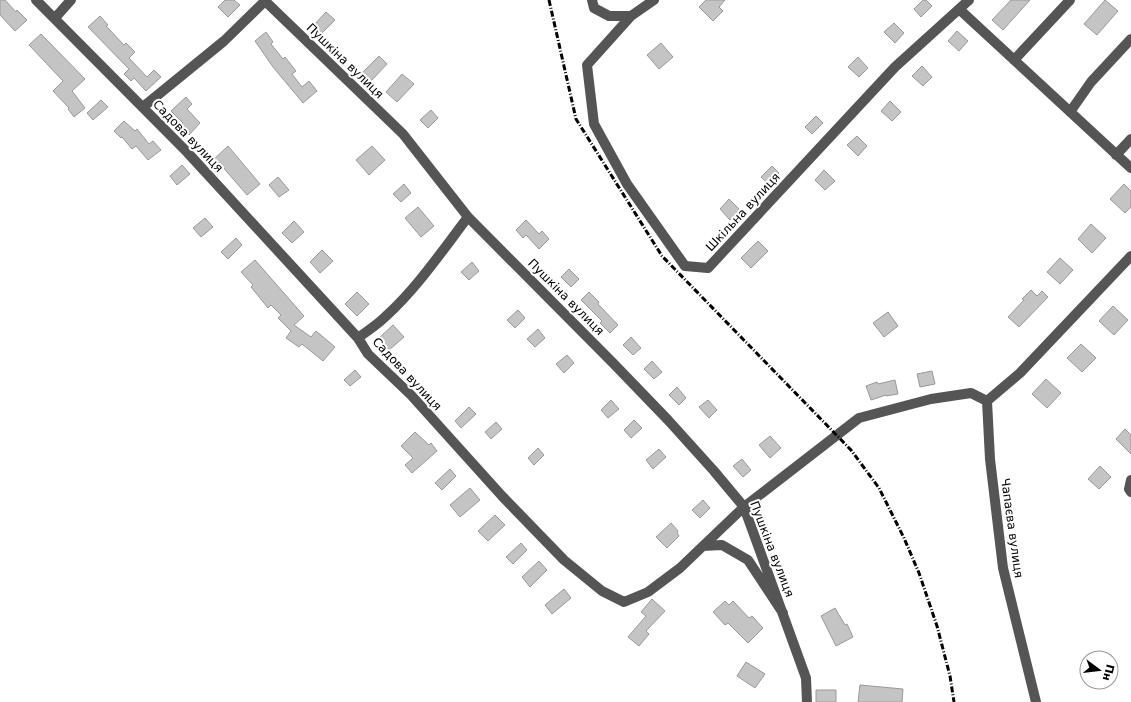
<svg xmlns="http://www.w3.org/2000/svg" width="1131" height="702" viewBox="0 0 1131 702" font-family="'DejaVu Sans',sans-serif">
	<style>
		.building { fill: #c4c4c4; stroke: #999 }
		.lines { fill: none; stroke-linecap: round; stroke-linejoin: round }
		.minor { stroke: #555; stroke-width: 10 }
		.rail { stroke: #000; stroke-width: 3; stroke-dasharray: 6 2 1 2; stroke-linecap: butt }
		.labels { text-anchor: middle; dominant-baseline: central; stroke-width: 4; stroke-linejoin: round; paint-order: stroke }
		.street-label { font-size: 12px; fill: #000; stroke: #fff }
	</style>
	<rect width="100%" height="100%" fill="#fff"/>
	<path class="building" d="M0,0H5L16,12L17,10L27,20L15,31L0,15Z
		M225,0H234L240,5L228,17L218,7Z
		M706,0H725L719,7L723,11L713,21L699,7Z
		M923,0H926L932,6L921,17L914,9Z
		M1011,0H1030L1003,30L992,20Z
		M1105,0L1118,11L1097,35L1084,24Z
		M326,12L335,20L321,34L313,26Z
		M100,16L108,25L106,26L124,45L126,43L135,52L129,58L147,77L154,70L161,77L146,91L134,78L131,81L124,74L129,69L88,27Z
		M894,23L904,33L895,43L884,32Z
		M957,31L968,41L959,51L948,41Z
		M266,32L273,42L271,44L283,59L285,57L296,71L292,74L302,87L309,81L317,91L303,103L273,67L255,41Z
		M41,34L85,79L72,91L85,108L74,117L68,109L69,108L53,91L63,81L29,45Z
		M661,43L673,57L659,69L647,55Z
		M379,56L387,64L371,81L362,73Z
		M858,57L868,68L859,77L848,67Z
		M922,66L932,77L923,86L912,76Z
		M402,74L414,84L397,102L386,92Z
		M186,97L192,104L187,109L200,123L189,135L180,126L183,123L171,111Z
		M101,100L108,107L93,120L87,113Z
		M890,101L901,112L892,121L881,111Z
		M431,110L438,118L428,128L420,120Z
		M816,116L823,123L812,134L805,127Z
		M124,121L135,131L137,129L149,144L153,141L161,150L148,160L136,146L132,149L122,137L121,138L114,131Z
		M857,136L867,146L858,156L847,145Z
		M228,146L260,184L247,195L221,165L220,167L213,160Z
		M372,146L385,160L369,175L356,160Z
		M182,165L190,174L177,185L170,176Z
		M772,166L779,173L768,184L761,177Z
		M824,170L835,181L825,190L815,180Z
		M278,177L289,190L279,197L269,185Z
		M404,184L411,193L401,202L393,194Z
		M1124,184L1131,191V207L1125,213L1110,199Z
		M729,199L740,210L730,220L720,209Z
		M418,207L434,226L421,237L405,218Z
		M205,218L213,227L201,237L193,228Z
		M526,220L539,234L542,231L549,239L539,249L526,235L523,238L516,230Z
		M294,221L304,232L292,243L282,233Z
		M1091,224L1106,238L1092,253L1078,239Z
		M236,238L242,245L228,259L221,252Z
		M758,241L768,251L751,268L741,258Z
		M322,250L333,261L320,273L310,262Z
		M1060,258L1073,270L1060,284L1047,272Z
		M255,260L304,316L294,325L311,337L316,331L335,347L323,361L302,344L299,347L286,338L291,331L278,318L281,315L271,305L268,308L251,287L253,285L241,272Z
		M472,262L479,271L469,280L461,272Z
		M569,269L579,279L571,287L561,277Z
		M1031,290L1037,296L1042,291L1048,297L1019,327L1008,317L1024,300L1022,299Z
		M357,292L369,304L357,316L345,304Z
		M589,292L599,302L598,304L618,325L610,333L600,323L602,321L581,300Z
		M1113,306L1128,320L1114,335L1099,321Z
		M518,310L525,318L515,328L507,320Z
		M888,312L898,326L884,337L873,323Z
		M393,325L404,337L389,350L379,338Z
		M538,329L545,338L535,347L527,339Z
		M631,337L641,348L633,355L623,345Z
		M1081,344L1096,358L1082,372L1067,358Z
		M567,355L574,363L564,373L556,364Z
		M652,361L662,372L654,379L644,369Z
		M355,370L361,377L350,386L344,380Z
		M932,371L935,384L920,387L917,374Z
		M1046,379L1061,393L1047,408L1032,394Z
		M895,380L898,394L886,396V395L871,400L866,386L877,382L878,384Z
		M677,387L686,398L679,405L669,395Z
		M611,400L619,409L608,418L601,410Z
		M708,400L717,410L709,418L699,407Z
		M469,407L476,414L461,428L455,421Z
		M634,420L642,428L631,438L624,430Z
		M496,422L502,429L491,439L485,432Z
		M1125,429L1131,435V454L1116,439Z
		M415,432L429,445L431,443L437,451L412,473L405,465L413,458L401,446Z
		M770,436L781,448L770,458L759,445Z
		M538,448L544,455L534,465L528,458Z
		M659,449L666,457L653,469L646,460Z
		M742,459L751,470L743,477L733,466Z
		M1100,466L1111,477L1099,489L1088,479Z
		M450,469L456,476L442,490L435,483Z
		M470,488L480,500L460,517L450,505Z
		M703,500L710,508L700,518L692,510Z
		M495,515L505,525L488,541L478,531Z
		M671,523L678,531L677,533L679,536L667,548L656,537Z
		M521,543L527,550L513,564L506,557Z
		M539,561L547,570L530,587L522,577Z
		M564,589L571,598L552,614L545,605Z
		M652,599L665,611L646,631L649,634L639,646L628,637L646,616L641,612Z
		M725,601L729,605L733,601L749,618L752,616L763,628L748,643L728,623L725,625L713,612Z
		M835,608L845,625L847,624L853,637L836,646L821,616Z
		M746,662L765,674L755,688L737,676Z
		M860,685L903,689L902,702H858Z
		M816,690H836V702H816Z"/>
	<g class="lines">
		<path class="minor" d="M36,0L187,152L358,338L368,354L411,395L502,496L564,560L602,591L624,602L648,592L680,568L703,546L722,545L748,560L783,613
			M264,0L403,134L468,217L614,364L668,420L714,471L744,507L806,678L807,702
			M592,0L594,8L609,16H631L654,0
			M959,9L1131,168
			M631,16L587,65L594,124L627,184L685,266L708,268L895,67L969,0
			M55,18L71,0
			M1014,60L1070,0
			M143,107L224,41L265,1
			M1070,112L1091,82L1131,39
			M1116,155L1131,139
			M358,338C367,331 377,325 385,317C417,288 442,251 468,217
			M1131,480L1129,489L1131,492
			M703,546L744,507L859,418L931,399L971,393L987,401
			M1036,702L1003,568L990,459L987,401L1020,373L1131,256"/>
		<path class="rail" d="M549,0L576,119L662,256L851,450L879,488L904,538L919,573L937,626L950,676L954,702"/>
	</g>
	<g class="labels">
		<g class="street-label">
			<text transform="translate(345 61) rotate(44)">Пушкіна вулиця</text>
			<text transform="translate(188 136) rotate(46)">Садова вулиця</text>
			<text transform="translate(743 212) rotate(-47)">Шкільна вулиця</text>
			<text transform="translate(566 297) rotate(45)">Пушкіна вулиця</text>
			<text transform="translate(407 374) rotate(47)">Садова вулиця</text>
			<text transform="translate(1012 528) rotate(82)">Чапаєва вулиця</text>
			<text transform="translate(772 549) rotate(69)">Пушкіна вулиця</text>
		</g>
	</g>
	<g transform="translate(1099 670) rotate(105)"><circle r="19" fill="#ffffff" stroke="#999999"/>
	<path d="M0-3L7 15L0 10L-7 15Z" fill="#000000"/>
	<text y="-6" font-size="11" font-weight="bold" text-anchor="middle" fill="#000000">Пн</text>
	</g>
</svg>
